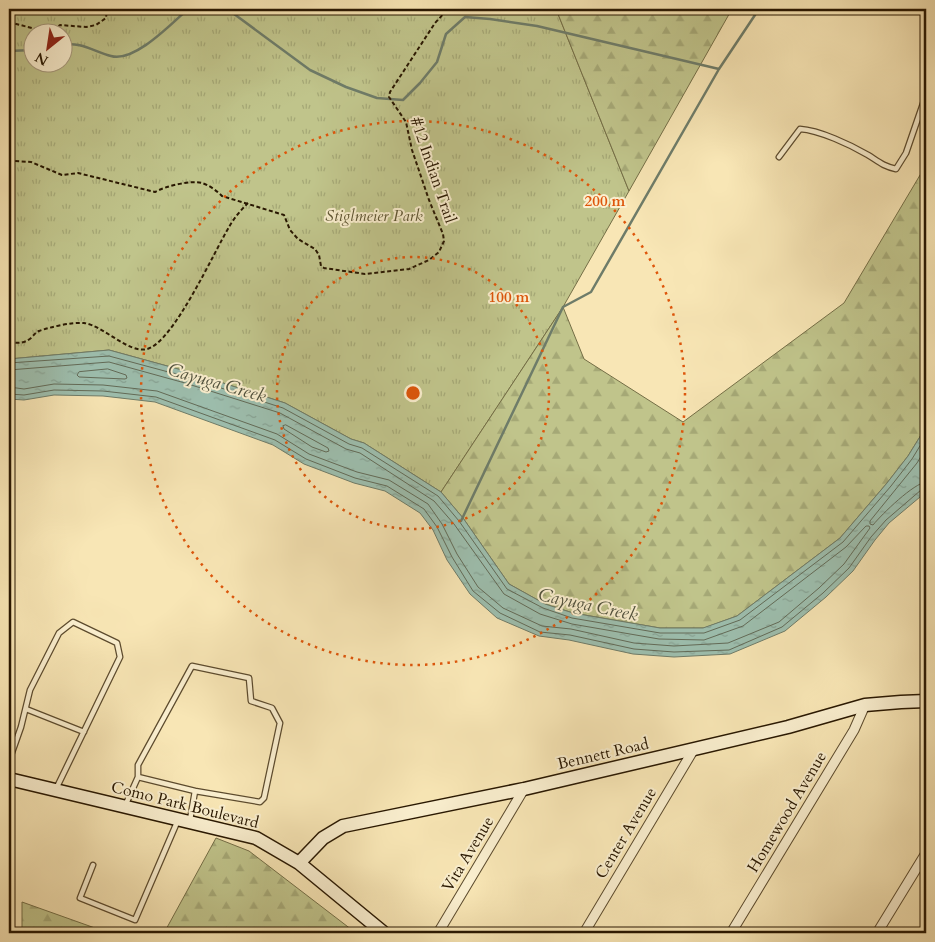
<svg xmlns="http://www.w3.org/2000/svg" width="935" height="942" viewBox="0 0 935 942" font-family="Cardo,serif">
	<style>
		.grass { fill: url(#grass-tufts); stroke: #746e46; fill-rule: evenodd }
		.forest { fill: url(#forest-firs); stroke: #746e46 }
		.water { fill: url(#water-ripples); stroke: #6e7c69 }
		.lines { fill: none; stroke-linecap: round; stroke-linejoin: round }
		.shore { stroke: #626b58; stroke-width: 1 }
		.stream { stroke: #6e7c69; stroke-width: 2.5 }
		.lane-casing { stroke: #5c4b2e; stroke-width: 7 }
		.street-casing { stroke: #5c4b2e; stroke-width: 11 }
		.secondary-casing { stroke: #281701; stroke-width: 15 }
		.path { stroke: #281701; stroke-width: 2; stroke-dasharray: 4 2.5; stroke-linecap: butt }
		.lane { stroke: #faefcf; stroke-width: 4.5 }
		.street { stroke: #faefcf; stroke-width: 9 }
		.secondary { stroke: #faefcf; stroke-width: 12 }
		.ring { fill: none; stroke: #de560b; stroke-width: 2.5; stroke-dasharray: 2.5 5 }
		.labels { text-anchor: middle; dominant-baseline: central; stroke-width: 4; stroke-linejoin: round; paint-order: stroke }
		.street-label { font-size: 16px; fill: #281701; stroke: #faefcf }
		.park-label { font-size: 16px; font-style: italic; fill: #5d5431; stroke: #faefcf }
		.water-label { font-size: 18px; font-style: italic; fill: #51523e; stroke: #faefcf }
		.centre { fill: #de560b; stroke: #faefcf; stroke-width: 2.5 }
		.ring-label { font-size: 15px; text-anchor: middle; font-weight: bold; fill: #de560b; stroke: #faefcf; stroke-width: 4; stroke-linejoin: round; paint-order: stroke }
	</style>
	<defs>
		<pattern id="grass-tufts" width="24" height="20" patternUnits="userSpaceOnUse" patternTransform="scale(1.25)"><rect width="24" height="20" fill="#c0c48b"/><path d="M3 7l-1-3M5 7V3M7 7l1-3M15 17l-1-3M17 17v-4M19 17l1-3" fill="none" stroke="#a5a876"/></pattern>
		<pattern id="forest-firs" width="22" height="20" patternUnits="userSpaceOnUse" patternTransform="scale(1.25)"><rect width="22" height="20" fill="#c0c48b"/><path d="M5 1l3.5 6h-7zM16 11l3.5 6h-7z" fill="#a5a876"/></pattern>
		<pattern id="water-ripples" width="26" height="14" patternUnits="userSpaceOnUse" patternTransform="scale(1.25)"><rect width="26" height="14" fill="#9dbfaf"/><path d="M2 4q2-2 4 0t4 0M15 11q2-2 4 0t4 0" fill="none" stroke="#87a395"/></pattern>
	</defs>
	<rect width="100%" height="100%" fill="#f8e6b5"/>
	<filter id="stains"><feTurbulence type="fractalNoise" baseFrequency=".004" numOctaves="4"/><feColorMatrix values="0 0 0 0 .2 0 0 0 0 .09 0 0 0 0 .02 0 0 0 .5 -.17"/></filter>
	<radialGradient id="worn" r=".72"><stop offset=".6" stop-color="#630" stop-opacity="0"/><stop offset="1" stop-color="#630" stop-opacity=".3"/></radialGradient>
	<path class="grass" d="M9,9H556L629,191L563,307L441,492L364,443L351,439L285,403L189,372L109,350L9,359ZM32,32H62V62H32Z"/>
	<path class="forest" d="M556,9H732L629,191Z
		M926,165V427L908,456L887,483L840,538L737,616L704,628H660L573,613L545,604L509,584L463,518L441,492L563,307L584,359L683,422L844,303Z
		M216,838L249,851L356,933H164Z
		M22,902L109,933H22Z"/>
	<path class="water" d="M109,350L189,372L285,403L351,439L364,443L441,492L463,518L509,584L545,604L573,613L660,628H703L737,616L840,538L887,483L908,456L926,427V492L889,523L875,540L853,571L826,597L785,631L730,654L674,657L633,654L569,640L539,636L497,618L470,594L447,560L433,530L420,513L385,491L354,483L304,464L273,445L155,402L103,396L54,395L24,400L9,399V359Z"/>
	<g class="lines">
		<path class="shore" d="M9,363L109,356L187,377L283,408L349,444L362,448L438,496L459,521L507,589L543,608L572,618L660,633H704L740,620L843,542L891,486L912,459L926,436
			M108,369L126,375L127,378L125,379L79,377L77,375L79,372Z
			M9,370L109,362L185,383L280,413L346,449L360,453L434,501L454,524L504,594L540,614L572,624L659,639L704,640L743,626L846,547L866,526H869L870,528L844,564L819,588L779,622L728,643L674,646L634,643L571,629L542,626L503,608L478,587L457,554L442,524L428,504L389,480L357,472L309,454L277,434L157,391L103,385L54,384L24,389L9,387
			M9,394L24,395L54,390L103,391L156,397L275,440L306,459L355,478L387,486L424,509L437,527L452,557L473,591L500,613L540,632L570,635L634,649L674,652L729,650L782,627L823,593L849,568L871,537L886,520L921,490L926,488
			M286,425L328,448L329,451L326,452L312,447L284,429L283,426Z
			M926,448L917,463L870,521V524L873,525C882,514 914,483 926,482"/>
		<path class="stream" d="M223,9L230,11L310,70L346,87L377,98L403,100L420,83L437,62L446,34L465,17L490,19L537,26L719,69
			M62,45C80,41 95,52 111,56C134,63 171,24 188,9
			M9,51L32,50
			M461,521L563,307L591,292L719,69L759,9"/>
		<defs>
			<path id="lane" d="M779,157L800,129C819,130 851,145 868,155C879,162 883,166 896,169L906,153L926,95
				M26,709L84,732
				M9,761L21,727L30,690L59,633L73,622L117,643L120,657L56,789
				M138,777V765L192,666L249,678L251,701L272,708L280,723L264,798L260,802L195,791
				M125,806L138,777L195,791L190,820
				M93,865L80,898L135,920L178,820"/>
			<path id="street" d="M438,933L524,789
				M584,933L694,749
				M731,933L854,730L865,705
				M877,933L926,853"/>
			<path id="secondary" d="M9,779L256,838L299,863L384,933
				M299,863L323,838L343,826L524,789L788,727L865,705L901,702L926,701"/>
		</defs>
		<use href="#lane" class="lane-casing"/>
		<use href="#street" class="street-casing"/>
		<use href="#secondary" class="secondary-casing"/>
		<path class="path" d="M9,22L43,31H52L60,25L86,27L96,25L106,18L107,9
			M9,163L15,161L31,162L62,175L78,173L155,192C166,186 190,180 202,183C209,185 217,191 222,196L284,215L290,230L298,239L315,249L319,255L321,266L324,268L365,274L409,269L429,260L439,252L444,241L443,234L429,200L412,150L406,122L389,97L390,92L435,23L448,9
			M9,342C17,343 24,344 31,338C34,335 35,333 39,331C50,327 72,322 84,323C104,326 129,354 147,349C173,343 214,252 229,227C234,218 241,210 248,203"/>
		<use href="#lane" class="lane"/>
		<use href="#street" class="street"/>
		<use href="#secondary" class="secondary"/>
	</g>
	<g class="ring">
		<circle cx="413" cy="393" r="136"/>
		<circle cx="413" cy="393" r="272"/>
	</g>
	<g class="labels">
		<g class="street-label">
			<text transform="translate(433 170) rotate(71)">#12 Indian Trail</text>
			<text transform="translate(603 754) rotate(-13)">Bennett Road</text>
			<text transform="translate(185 805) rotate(14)">Como Park Boulevard</text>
			<text transform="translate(787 812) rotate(-59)">Homewood Avenue</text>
			<text transform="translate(626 833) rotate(-59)">Center Avenue</text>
			<text transform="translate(468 854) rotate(-59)">Vita Avenue</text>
		</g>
		<g class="park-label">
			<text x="374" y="216">Stiglmeier Park</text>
		</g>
		<g class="water-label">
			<text transform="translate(217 383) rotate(16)">Cayuga Creek</text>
			<text transform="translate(588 605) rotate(12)">Cayuga Creek</text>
		</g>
	</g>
	<circle cx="413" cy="393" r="8" class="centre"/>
	<g class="ring-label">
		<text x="605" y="206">200 m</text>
		<text x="509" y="302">100 m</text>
	</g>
	<rect width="935" height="942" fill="none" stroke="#f8e6b5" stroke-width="30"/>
	<rect x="10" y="10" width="915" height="922" fill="none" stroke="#281701" stroke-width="2.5"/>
	<rect x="15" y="15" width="905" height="912" fill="none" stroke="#281701"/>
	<g transform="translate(48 48) rotate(210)"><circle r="24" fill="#faefcf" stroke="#a6997d"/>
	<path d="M0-4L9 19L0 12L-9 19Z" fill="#8f2418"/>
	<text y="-8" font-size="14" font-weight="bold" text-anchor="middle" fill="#281701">N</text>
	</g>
	<rect width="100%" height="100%" filter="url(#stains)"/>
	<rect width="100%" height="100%" fill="url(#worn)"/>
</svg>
